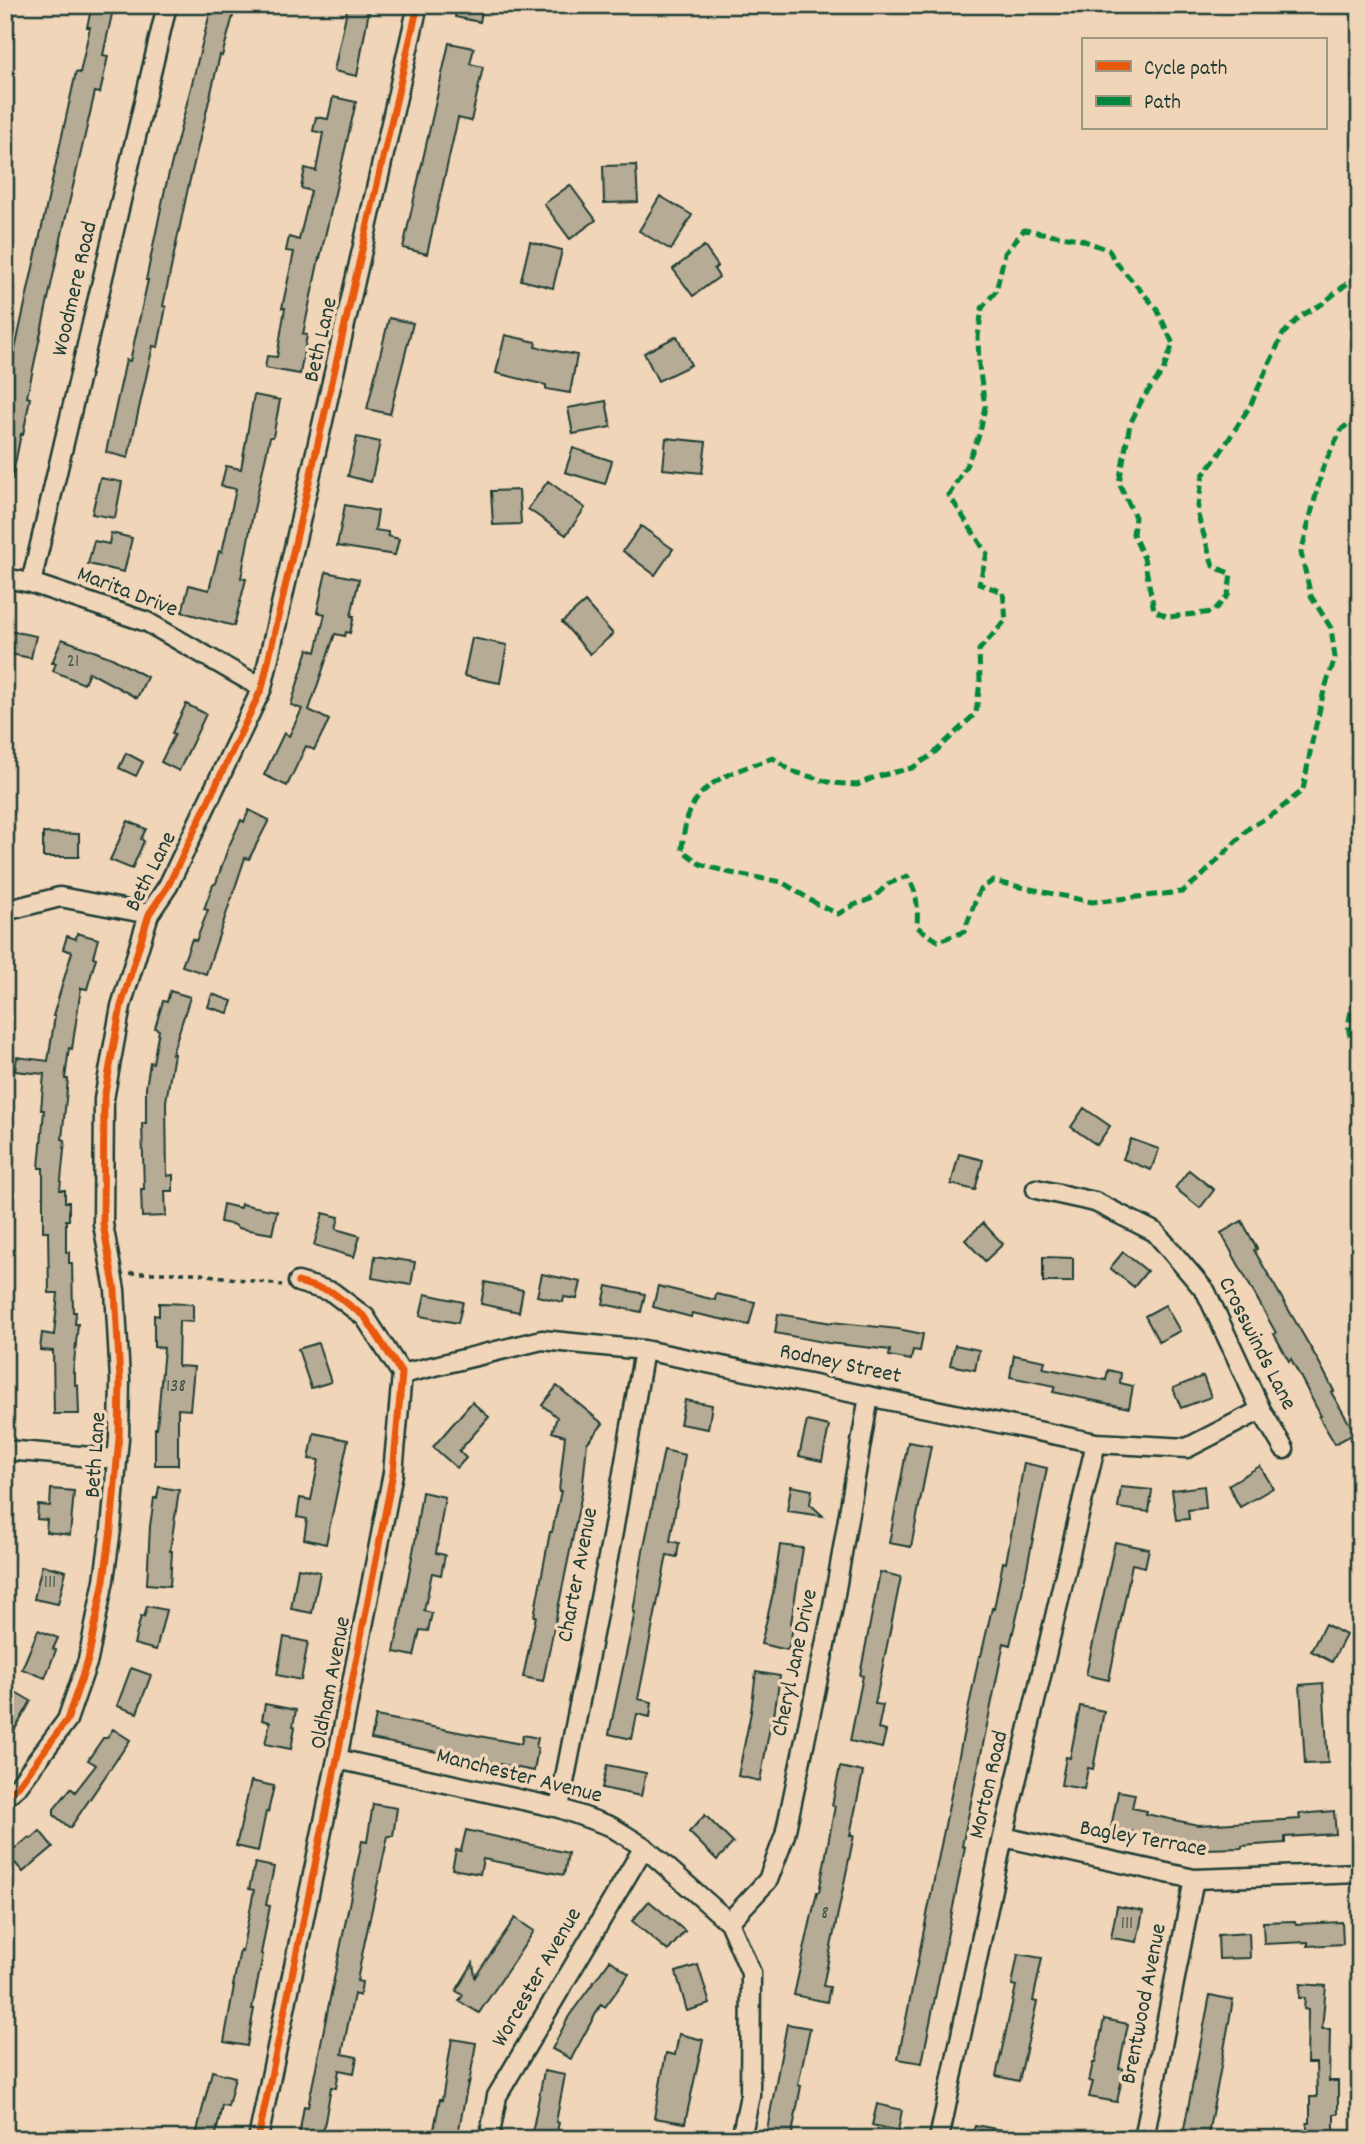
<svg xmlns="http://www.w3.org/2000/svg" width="1365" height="2144" viewBox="0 0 1365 2144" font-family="Dekko,sans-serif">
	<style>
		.building { fill: #b6ab94; stroke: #1f3d34; stroke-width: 2 }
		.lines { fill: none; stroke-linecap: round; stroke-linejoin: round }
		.street-casing { stroke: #1f3d34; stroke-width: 23 }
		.path { stroke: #1f3d34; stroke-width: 3.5; stroke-dasharray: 5 5; stroke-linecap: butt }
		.street { stroke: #f1d5b8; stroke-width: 18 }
		.quiet { stroke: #00873e; stroke-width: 5; stroke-dasharray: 10 5; stroke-linecap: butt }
		.cycleway-casing { stroke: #f1d5b8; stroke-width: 11 }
		.cycleway { stroke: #e8590c; stroke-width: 7 }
		.labels { text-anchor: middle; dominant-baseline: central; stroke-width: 7; stroke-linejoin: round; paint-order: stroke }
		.number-label { font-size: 19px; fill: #45584c }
		.street-label { font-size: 23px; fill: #1f3d34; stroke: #f1d5b8 }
	</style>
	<rect width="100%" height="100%" fill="#f1d5b8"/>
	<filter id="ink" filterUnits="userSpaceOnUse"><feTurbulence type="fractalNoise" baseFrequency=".0143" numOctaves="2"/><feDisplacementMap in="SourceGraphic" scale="14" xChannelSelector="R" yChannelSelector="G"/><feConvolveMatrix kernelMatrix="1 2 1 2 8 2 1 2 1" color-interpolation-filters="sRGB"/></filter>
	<g filter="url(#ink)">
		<path class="building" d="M92,5H114L103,55L108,56L100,93L95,92L64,225L27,397L30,398L23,435L21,434L12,479L5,478V400L10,372L76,72L80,73L90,27H87Z
			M212,5H236L222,56L220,55L188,188L163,306L166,307L158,347L153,346L128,458L106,452L126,360L130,361L148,280H146L165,189Z
			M348,5H370L357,76L334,71Z
			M457,5H483L480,22L455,17Z
			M449,43L474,48L470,64L483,67L471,121L458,118L427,254L403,248Z
			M333,97L356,102L320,258H319L303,334L307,335L300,374L265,368L267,356L277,357L285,308H282L294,252L286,251L289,237L299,240L311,191L301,188L305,168L316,171L323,133L313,131L316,117L328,119Z
			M636,165L638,202L604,203L603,166Z
			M570,185L596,220L570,239L544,204Z
			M660,196L692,215L671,250L639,231Z
			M530,242L562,250L553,288L521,280Z
			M704,246L718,266L714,269L719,277L693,296L673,269Z
			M389,318L413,323L390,414L367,409Z
			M505,335L536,342L535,347L577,355L570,393L546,389V385L496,373Z
			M677,336L691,365L658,381L644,353Z
			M254,395L280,400L273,437H270L253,514L241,578L246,579L234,626L182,612L189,585L209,590L219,551L222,552L236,489L221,486L226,466L241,469Z
			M606,401L611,427L573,434L568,408Z
			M357,437L380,442L371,482L348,476Z
			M666,438L706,442L702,473L663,469Z
			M573,448L612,461L605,484L565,472Z
			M100,478L122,482L115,518L92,514Z
			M548,481L585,508L566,535L528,509Z
			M519,490L521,524L493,525L491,491Z
			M345,505L378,511L375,530L388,532V536L399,539L395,555L337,546Z
			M641,526L673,549L655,575L623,551Z
			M111,533L132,538L124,572L88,564L94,541L109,544Z
			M326,572L359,579L351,616H354L350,633L346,632L345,636L335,634L309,710L329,720L314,750L306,746L287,786L264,775L284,733L289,736L302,709L291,705L308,649L316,652L325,614L317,612Z
			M585,602L613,634L590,654L562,622Z
			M5,630L36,636L31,658L5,653Z
			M472,638L507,645L500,683L464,676Z
			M62,639L112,658L147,677L137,698L89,672L84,684L53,671L56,663H52Z
			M186,704L206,714L179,771L161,762L175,734L172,733Z
			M126,753L143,762L136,776L119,768Z
			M249,810L269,820L249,859L245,858L206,974L182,966L192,939L196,941L208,910L204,909L213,885L216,883L228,848L241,820L244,822Z
			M128,821L146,829L141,839L144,841L132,869L110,860Z
			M43,833L79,834V857H43Z
			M77,933L98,939L93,957L96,958L87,989L81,988L72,1049L69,1048L65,1079H68L62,1139L65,1140L60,1190H65V1202H69V1220H66V1252H69V1263H72L73,1312H76L75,1324H78L73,1373H75V1385H78L79,1414H54L53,1351L40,1350L42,1333L54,1335L58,1293H49L48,1231H43V1168H39L44,1110H41L44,1074L15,1071L17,1057L48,1061L55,1016H53L72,952L63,949L67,936L76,939Z
			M170,991L190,997L172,1054H174L166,1101L167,1176L173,1175V1191H165L166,1216L142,1217L141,1189H144L142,1123H146V1088L150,1062L153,1063L159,1030L155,1028L163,1001L167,1002Z
			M212,994L232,1001L228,1013L208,1007Z
			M1084,1108L1110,1126L1097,1145L1071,1127Z
			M1131,1139L1159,1149L1151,1170L1123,1159Z
			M959,1154L983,1160L975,1190L951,1184Z
			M1189,1170L1214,1190L1200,1208L1175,1188Z
			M223,1204L240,1208L241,1204L277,1211L272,1234L238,1228L235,1225L220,1222Z
			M323,1213L339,1217L336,1229L360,1236L354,1257L314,1245Z
			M1242,1221L1257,1249L1254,1250L1320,1364L1334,1391L1331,1392L1355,1433L1335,1444L1319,1417L1321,1416L1291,1359L1289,1361L1274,1334L1276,1333L1221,1233Z
			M983,1223L1003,1244L985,1261L965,1240Z
			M1123,1252L1147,1271L1134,1287L1110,1268Z
			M375,1256L415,1262L411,1285L372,1278Z
			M1043,1257L1073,1258V1282H1043Z
			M542,1274L581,1282L577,1299L564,1297L563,1302L537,1296Z
			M485,1282L523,1290L519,1312L481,1304Z
			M607,1286L645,1294L641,1312L603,1304Z
			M658,1286L715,1300L716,1294L755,1302L749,1325L692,1313L691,1317L653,1307Z
			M425,1294L463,1302L458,1323L420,1316Z
			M159,1303L193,1304V1322L179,1321L178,1366L194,1367L190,1410L178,1409V1465H155V1428H157L164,1348L154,1347V1315L159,1316Z
			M1165,1305L1180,1331L1159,1342L1145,1316Z
			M778,1314L832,1323V1322L898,1329L923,1334L920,1351L913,1350L911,1360L889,1356L890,1350L828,1343L775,1333Z
			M318,1343L331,1382L311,1388L298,1349Z
			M955,1345L979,1350L975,1370L950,1365Z
			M1014,1355L1045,1361L1043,1368L1106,1380L1108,1370L1121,1373L1120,1383L1133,1386L1129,1408L1053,1392L1055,1386L1010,1377Z
			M1203,1376L1211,1397L1181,1408L1173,1388Z
			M557,1386L603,1424L587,1443L582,1493L543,1681L523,1677L536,1616H534L550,1532H552L561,1491H559L565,1436L552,1432L557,1417L542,1405Z
			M685,1400L712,1405L708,1429L680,1424Z
			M472,1402L489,1417L459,1451L466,1458L457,1468L433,1447Z
			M807,1421L829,1426L822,1461L799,1456Z
			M314,1433L348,1440L326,1544L304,1539L307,1519L297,1517L300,1498L311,1500L319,1460L309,1459Z
			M908,1442L931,1446L911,1547L889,1543Z
			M664,1450L685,1455L670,1541L679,1543L677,1557L667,1555L638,1699L652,1702L650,1717L637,1714L632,1739L609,1734L635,1612H633L643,1551Z
			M1024,1463L1047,1468L1021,1598L1010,1645L1004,1643L962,1846L965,1847L922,2063L898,2059L979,1656H981L992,1608L994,1609L1003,1562L1006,1563Z
			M1260,1466L1273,1488L1240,1507L1228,1485Z
			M791,1486L812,1490L810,1504L823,1516L787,1511Z
			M1204,1486L1206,1508L1188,1510L1189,1519L1176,1520L1172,1490Z
			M159,1487L179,1490L170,1551H172L170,1586L147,1584L150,1526L154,1498H157Z
			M1121,1487L1152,1490L1149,1512L1118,1508Z
			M51,1489L74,1491L70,1535L46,1532L47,1520L37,1519L38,1505L50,1506Z
			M422,1492L445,1497L436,1553L445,1555L441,1575L432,1573L424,1611L432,1613L428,1631L420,1630L414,1656L394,1652L417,1531H416Z
			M1115,1542L1149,1549L1145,1567L1132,1564L1109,1680L1086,1675Z
			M780,1545L803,1548L791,1623L793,1628L788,1650L761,1644L773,1593Z
			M42,1565L66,1571L58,1604L34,1599Z
			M298,1568L320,1572L312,1613L291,1609Z
			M880,1572L901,1577L875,1704L883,1705L878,1729L886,1731L882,1748L850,1741L863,1676L860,1675Z
			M147,1606L166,1610L156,1650L134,1644L141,1616L144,1617Z
			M1325,1624L1346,1635L1332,1662L1311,1651Z
			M38,1630L58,1638L53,1649L56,1650L45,1678L22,1669Z
			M284,1637L308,1642L301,1680L277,1675Z
			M131,1668L151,1675L137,1713L117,1706Z
			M756,1672L780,1676L774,1716H772L760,1781L738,1776L751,1712Z
			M1323,1683L1328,1763L1305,1764L1300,1685Z
			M12,1690L31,1701L5,1747V1702Z
			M265,1704L296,1710L293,1726L295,1727L291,1749L265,1744L270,1722L262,1720Z
			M1080,1706L1104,1711L1093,1769L1088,1768L1084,1789L1061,1785L1066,1757L1070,1758Z
			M376,1716L521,1744L523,1735L538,1738L536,1747L538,1748L534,1771L371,1739Z
			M113,1729L130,1740L70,1828L54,1815V1809L71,1788L75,1792L96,1765L88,1760L103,1738H107Z
			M607,1765L646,1773L641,1796L602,1788Z
			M840,1767L863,1772L850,1835H854L823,1986L830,1987L827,2002L794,1995L817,1892H819L835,1806L832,1805Z
			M251,1781L274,1786L268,1812H266L258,1851L236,1846Z
			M1118,1791L1135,1794L1132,1808L1147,1811L1146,1814L1198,1825L1300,1819L1299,1814L1334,1811L1336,1834L1285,1837V1843L1242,1846V1848L1203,1849L1154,1839L1155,1836L1111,1828Z
			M373,1804L397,1808L393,1836H388L363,1950L357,1981L362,1982L360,1996L354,1994L342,2054L357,2057L354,2073L339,2070L336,2088L331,2087L322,2139L299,2136L304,2106L308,2107L362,1841L367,1842Z
			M705,1815L733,1843L717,1860L689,1832Z
			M466,1830L568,1853L564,1875L483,1859L480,1874L452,1869L456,1850L461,1851Z
			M40,1831L53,1847L23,1872L8,1855L29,1837L31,1839Z
			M255,1863L274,1867L266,1905L270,1906L261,1954L263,1955L252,2009H254L247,2046L224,2042L234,1986H233L240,1950L242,1951L254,1890L249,1889Z
			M649,1901L685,1931L668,1951L632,1921Z
			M1117,1906L1143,1911L1137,1942L1111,1938Z
			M515,1918L534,1931L479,2013L459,2001L463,1995L456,1991L473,1963L475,1977Z
			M1295,1921L1296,1924L1342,1922L1343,1944L1308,1946V1942L1264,1944L1263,1922Z
			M1249,1933L1250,1958L1219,1959L1218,1935Z
			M1018,1954L1042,1958L1033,2001L1037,2002L1019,2081L996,2076L1016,1986L1012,1985Z
			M610,1960L629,1974L605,2007L601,2004L571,2059L552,2049L569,2016Z
			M698,1965L710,2004L687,2011L676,1972Z
			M1300,1984L1326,1986L1322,2029H1330L1329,2081H1338V2114H1334V2139H1307V2123H1310V2097H1317L1316,2063H1307L1308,2010L1304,2009L1305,1998H1299Z
			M1210,1995L1233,2000L1217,2088L1207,2139H1182Z
			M1104,2019L1128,2024L1119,2068L1124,2069L1117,2102L1089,2097L1093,2082L1089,2081L1093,2063H1095Z
			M787,2024L810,2028L798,2085L801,2086L791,2139L766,2135Z
			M679,2034L703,2040L685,2123L654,2118L666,2053L675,2055Z
			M452,2039L476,2043L469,2084L468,2083L457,2139L433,2134L440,2099L442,2100Z
			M212,2071L235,2077L228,2106L222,2105L215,2139H195Z
			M544,2071L565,2075L556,2122L559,2123L555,2139H531Z
			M877,2104L902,2110L898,2131L872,2125Z
			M975,2125L1013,2132L1012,2139H972Z"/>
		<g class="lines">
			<defs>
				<path id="street" d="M5,578L31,583L147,622L262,688
					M31,583L167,5
					M5,911L60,897L149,914
					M1036,1189L1095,1202L1155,1232L1206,1292L1261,1410L1284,1449
					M402,1374L542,1340L644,1350L1096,1443L1187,1448L1261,1410
					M5,1450L117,1459
					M337,1759L559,1808L610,1826L644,1847L729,1922L751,1973L750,2095L741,2139
					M5,1797L19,1785L67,1720L88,1660L104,1580L111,1529L119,1438L120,1380L115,1290L103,1224L104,1099L121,1006L149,914L168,886L262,688L418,5
					M559,1808L613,1532L644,1350
					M1003,1837L1194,1879L1360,1873
					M729,1922L768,1880L785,1835L832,1612L869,1396
					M258,2139L337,1759L393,1473L402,1374L365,1317L332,1292L298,1282
					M489,2139L497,2096L644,1847
					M939,2139L1003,1837L1096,1443
					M1144,2139L1194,1879"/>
			</defs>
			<use href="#street" class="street-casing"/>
			<path class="path" d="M130,1273H193L282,1285"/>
			<use href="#street" class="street"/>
			<path class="quiet" d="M1360,276L1349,282L1322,304L1302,315L1283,334L1250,406L1220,453L1203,475L1197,512L1213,566L1231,574L1228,595L1213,612L1168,617L1154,610L1144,558L1133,534L1135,517L1119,483L1130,424L1143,398L1163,371L1173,344L1157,309L1114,260L1109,250L1079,239L1024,230L1005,253L996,291L982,308L978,337L979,366L985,406L980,433L966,466L949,495L987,554L979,584L1003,592L1006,620L979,650L980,682L976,713L932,755L912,768L875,777L857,785L832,783L791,771L773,758C718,777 686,785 682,850L700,864L731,873L782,882L817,904L838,914L854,905L873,898L888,884L907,876C918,892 918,908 917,927L938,941L964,932L979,891L992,881L1092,902L1182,892L1203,875L1249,828L1275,813L1303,790L1312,742L1324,691L1335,658L1331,628L1311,596L1301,553L1323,467L1342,429L1360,414
				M1360,1001L1353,1005C1348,1021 1344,1037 1360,1050"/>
			<defs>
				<path id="cycleway" d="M5,1797L19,1785L67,1720L88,1660L104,1580L111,1529L119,1438L120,1380L115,1290L103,1224L104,1099L121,1006L149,914L168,886L262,688L418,5
					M258,2139L337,1759L393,1473L402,1374L365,1317L332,1292L298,1282"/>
			</defs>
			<use href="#cycleway" class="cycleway-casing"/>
			<use href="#cycleway" class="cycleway"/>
		</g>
	</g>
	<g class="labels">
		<g class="number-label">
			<text x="73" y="662">21</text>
			<text x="176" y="1387">138</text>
			<text x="50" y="1583">111</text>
			<text x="825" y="1914">8</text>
			<text x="1127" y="1924">111</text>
		</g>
		<g class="street-label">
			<text transform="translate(76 289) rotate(-77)">Woodmere Road</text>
			<text transform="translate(322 340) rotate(-77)">Beth Lane</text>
			<text transform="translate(127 593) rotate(21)">Marita Drive</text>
			<text transform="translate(152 872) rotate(-63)">Beth Lane</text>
			<text transform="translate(1256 1344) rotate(63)">Crosswinds Lane</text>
			<text transform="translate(840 1365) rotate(12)">Rodney Street</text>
			<text transform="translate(97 1455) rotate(-86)">Beth Lane</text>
			<text transform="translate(579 1575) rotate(-79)">Charter Avenue</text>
			<text transform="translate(796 1663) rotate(-78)">Cheryl Jane Drive</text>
			<text transform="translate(332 1683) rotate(-79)">Oldham Avenue</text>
			<text transform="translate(519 1777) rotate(14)">Manchester Avenue</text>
			<text transform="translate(990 1785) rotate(-77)">Morton Road</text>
			<text transform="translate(1143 1840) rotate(10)">Bagley Terrace</text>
			<text transform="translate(538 1978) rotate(-60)">Worcester Avenue</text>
			<text transform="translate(1145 2004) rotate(-79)">Brentwood Avenue</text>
		</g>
	</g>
	<rect width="1365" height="2144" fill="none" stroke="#f1d5b8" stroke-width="28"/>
	<rect x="14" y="14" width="1337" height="2116" fill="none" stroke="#1f3d34" stroke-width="2.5" filter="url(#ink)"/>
	<rect x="1082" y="38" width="245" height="91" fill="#f1d5b8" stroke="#9d9883" stroke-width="2"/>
	<rect x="1096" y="61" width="35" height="10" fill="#e8590c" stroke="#9d9883" stroke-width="2"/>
	<text x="1144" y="74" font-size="21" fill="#1f3d34">Cycle path</text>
	<rect x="1096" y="96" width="35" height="10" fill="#00873e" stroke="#9d9883" stroke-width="2"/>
	<text x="1144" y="108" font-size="21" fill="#1f3d34">Path</text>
</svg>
